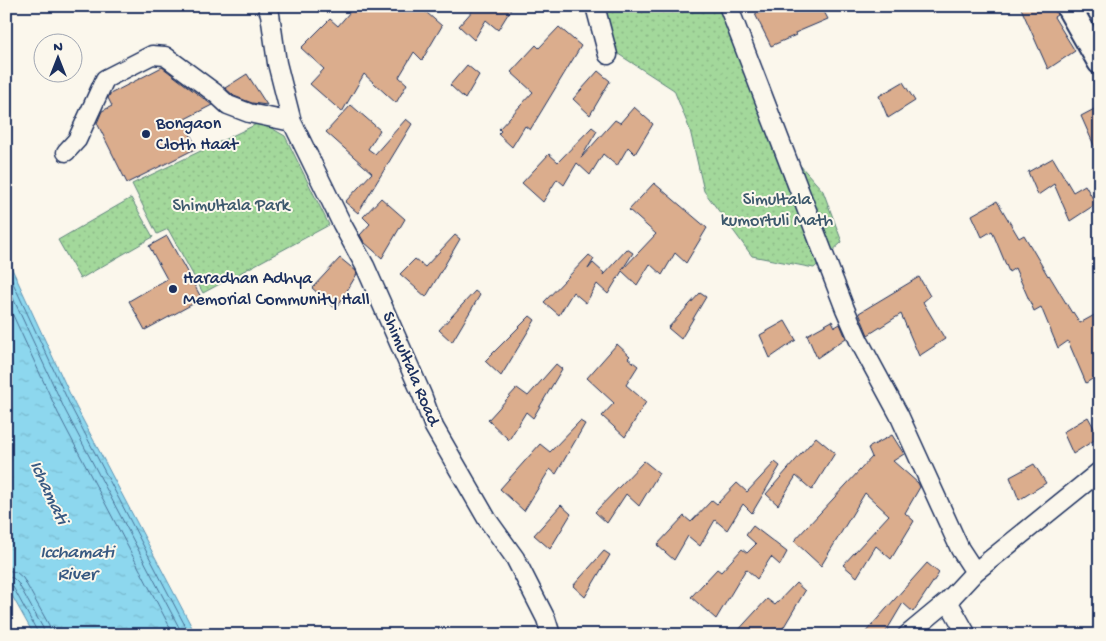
<svg xmlns="http://www.w3.org/2000/svg" width="1106" height="641" viewBox="0 0 1106 641" font-family="'Gochi Hand',sans-serif">
	<style>
		.park { fill: url(#park-dots); stroke: #5f847c }
		.water { fill: url(#water-ripples); stroke: #5f94b4 }
		.lines { fill: none; stroke-linecap: round; stroke-linejoin: round }
		.shore { stroke: #497298; stroke-width: 1 }
		.building { fill: #dbad8d; stroke: #1b2f5e }
		.minor-casing { stroke: #1b2f5e; stroke-width: 21 }
		.secondary-casing { stroke: #1b2f5e; stroke-width: 28 }
		.minor { stroke: #fbf7ec; stroke-width: 18 }
		.secondary { stroke: #fbf7ec; stroke-width: 24 }
		.poi-dot { fill: #1b2f5e; stroke: #fbf7ec; stroke-width: 2 }
		.labels { text-anchor: middle; dominant-baseline: central; stroke-width: 4; stroke-linejoin: round; paint-order: stroke }
		.poi-label { font-size: 18px; fill: #1b2f5e; stroke: #fbf7ec; text-anchor: start }
		.park-label { font-size: 18px; fill: #3d596d; stroke: #fbf7ec }
		.street-label { font-size: 18px; fill: #1b2f5e; stroke: #fbf7ec }
		.water-label { font-size: 19px; font-style: italic; fill: #385982; stroke: #fbf7ec }
	</style>
	<defs>
		<pattern id="park-dots" width="8" height="8" patternUnits="userSpaceOnUse" patternTransform="scale(1.25)"><rect width="8" height="8" fill="#a3d89b"/><path d="M2 2h.1M6 6h.1" fill="none" stroke="#8cba88" stroke-width="1.8" stroke-linecap="round"/></pattern>
		<pattern id="water-ripples" width="26" height="14" patternUnits="userSpaceOnUse" patternTransform="scale(1.25)"><rect width="26" height="14" fill="#8dd7ee"/><path d="M2 4q2-2 4 0t4 0M15 11q2-2 4 0t4 0" fill="none" stroke="#79b9ce"/></pattern>
	</defs>
	<rect width="100%" height="100%" fill="#fbf7ec"/>
	<filter id="ink" filterUnits="userSpaceOnUse"><feTurbulence type="fractalNoise" baseFrequency=".02" numOctaves="2"/><feDisplacementMap in="SourceGraphic" scale="10" xChannelSelector="R" yChannelSelector="G"/><feConvolveMatrix kernelMatrix="1 2 1 2 8 2 1 2 1" color-interpolation-filters="sRGB"/></filter>
	<g filter="url(#ink)">
		<path class="park" d="M595,6H718L730,30L782,145L823,191L842,242L814,268L752,256L704,191L690,130L674,90L612,50Z
			M261,122L285,136L329,225L203,293L168,229L157,234L132,184Z
			M131,198L153,237L80,279L58,240Z"/>
		<path class="water" d="M6,256L75,405L196,635H34L6,585Z"/>
		<g class="lines">
			<path class="shore" d="M6,268L71,407L190,635
				M6,283L65,410L183,635
				M6,300L58,413L174,635
				M6,570L16,572L23,578L49,625L51,635
				M6,577L13,578L18,583L43,628L44,635
				M6,584H10L13,587L37,631L38,635"/>
		</g>
		<path class="building" d="M355,6H419L442,26L422,60L414,52L399,77L407,84L396,103L364,74L342,112L310,84L324,69L301,48L330,19L338,26Z
			M471,6H513L498,30L486,20L474,40L459,26L474,9Z
			M785,6H821L828,19L795,33L796,35L771,46L755,14Z
			M1020,6H1054L1057,15L1054,17L1075,51L1048,69Z
			M559,27L581,46L530,130L525,126L512,147L498,134L501,131L499,129L533,92L511,72L536,45L539,48Z
			M467,65L479,75L465,99L450,85Z
			M162,67L212,105L183,120L197,148L127,183L97,123L102,111L112,106L108,98L110,94Z
			M598,71L610,81L590,115L573,99Z
			M247,74L267,105L252,103L234,96L225,88Z
			M903,82L915,101L888,118L879,96Z
			M351,105L380,130L368,149L375,154L406,119L412,124L358,213L345,202L372,173L326,132Z
			M1100,106V159L1081,116Z
			M634,107L653,124L635,154L628,147L617,166L603,154L590,175L577,163L564,185L557,179L543,202L522,183L549,154L558,162L592,127L597,131L581,158L615,120L620,123Z
			M1053,158L1073,192L1085,185L1096,204L1070,221L1054,184L1038,195L1028,172Z
			M654,183L707,228L686,263L675,253L662,275L650,264L637,285L622,271L608,294L597,284L586,303L573,292L559,315L544,302L589,255L594,259L588,269L593,263L604,273L603,275L627,249L633,253L622,270L656,234L629,210Z
			M381,198L405,219L382,258L364,242L360,235L370,224L363,217Z
			M997,201L1019,238L1024,235L1048,276L1049,275L1072,313L1073,312L1080,323L1100,312V374L1086,383L1068,341L1058,348L1041,307L1034,311L1015,268L1009,272L992,231L982,237L972,215Z
			M455,235L460,239L426,297L400,274L415,259L425,267Z
			M167,236L202,299L145,330L129,301L167,279L149,246Z
			M340,258L356,271L357,274L336,309L312,288Z
			M919,277L930,296L923,302L945,339L919,356L901,314L868,335L859,313Z
			M475,291L480,295L452,342L439,330Z
			M700,293L706,297L681,339L668,328Z
			M530,316L535,320L501,376L485,361Z
			M785,321L796,340L770,358L760,335Z
			M832,321L835,327L840,324L846,338L817,358L807,335Z
			M617,344L630,356L628,358L638,366L626,385L646,402L625,437L602,416L614,403L587,378Z
			M556,364L562,369L533,418L526,412L509,440L488,420L517,388L528,396Z
			M1088,417L1099,437L1073,454L1063,432Z
			M580,421L585,424L556,474L550,469L524,511L500,489L540,444L550,452Z
			M892,435L904,454L893,461L918,483L920,487L905,513L914,521L891,559L876,546L857,577L843,565L889,515L865,493L821,566L794,541L872,457L868,448Z
			M816,437L835,453L812,490L796,476L778,505L766,494Z
			M644,461L659,473L639,506L626,494L607,523L595,512Z
			M775,462L780,466L752,513L743,504L727,530L715,520L700,546L688,536L674,560L657,545L684,516L691,522L712,500L717,504L737,483L747,492Z
			M1034,464L1046,483L1019,500L1010,477Z
			M561,505L571,514L550,549L534,535Z
			M753,526L787,552L780,565L771,557L757,579L746,569L716,619L691,597L717,569L721,572L742,549L747,553L756,544L746,535Z
			M604,551L610,555L585,597L573,586Z
			M927,563L939,573L913,612L903,603L884,635H863Z
			M796,583L805,591L779,635H734L767,599L775,605Z"/>
		<g class="lines">
			<defs>
				<path id="minor" d="M267,6L270,14L277,63L292,122L342,224L365,266L422,395L434,427L487,519L515,558L546,619L551,635
					M595,6L608,55
					M729,8L845,309L859,341L899,415L960,549L975,572
					M66,152L77,140L105,79L152,55L165,56L215,93L228,105L249,113L292,122
					M948,601L967,635
					M907,635L948,601L975,572L1100,471"/>
				<path id="secondary" d="M1068,6L1100,62"/>
			</defs>
			<use href="#minor" class="minor-casing"/>
			<use href="#secondary" class="secondary-casing"/>
			<use href="#minor" class="minor"/>
			<use href="#secondary" class="secondary"/>
		</g>
	</g>
	<g class="poi-dot">
		<circle cx="146" cy="134" r="5"/>
		<circle cx="173" cy="289" r="5"/>
	</g>
	<g class="labels">
		<g class="poi-label">
			<text x="156" y="124">Bongaon<tspan x="156" dy="21">Cloth Haat</tspan></text>
			<text x="183" y="279">Haradhan Adhya<tspan x="183" dy="21">Memorial Community Hall</tspan></text>
		</g>
		<g class="park-label">
			<text x="777" y="200">Simultala<tspan x="777" dy="21">kumortuli Math</tspan></text>
			<text x="231" y="206">Shimultala Park</text>
		</g>
		<g class="street-label">
			<text transform="translate(410 369) rotate(67)">Shimultala Road</text>
		</g>
		<g class="water-label">
			<text transform="translate(48 493) rotate(65)">Ichamati</text>
			<text x="77" y="553">Icchamati<tspan x="77" dy="22">River</tspan></text>
		</g>
	</g>
	<rect width="1106" height="641" fill="none" stroke="#fbf7ec" stroke-width="25"/>
	<rect x="12" y="12" width="1081" height="616" fill="none" stroke="#1b2f5e" stroke-width="2" filter="url(#ink)"/>
	<g transform="translate(58 58)"><circle r="24" fill="#fbf7ec" stroke="#a1a7b3"/>
	<path d="M0-4L9 19L0 12L-9 19Z" fill="#1b2f5e"/>
	<text y="-8" font-size="14" font-weight="bold" text-anchor="middle" fill="#1b2f5e">N</text>
	</g>
</svg>
